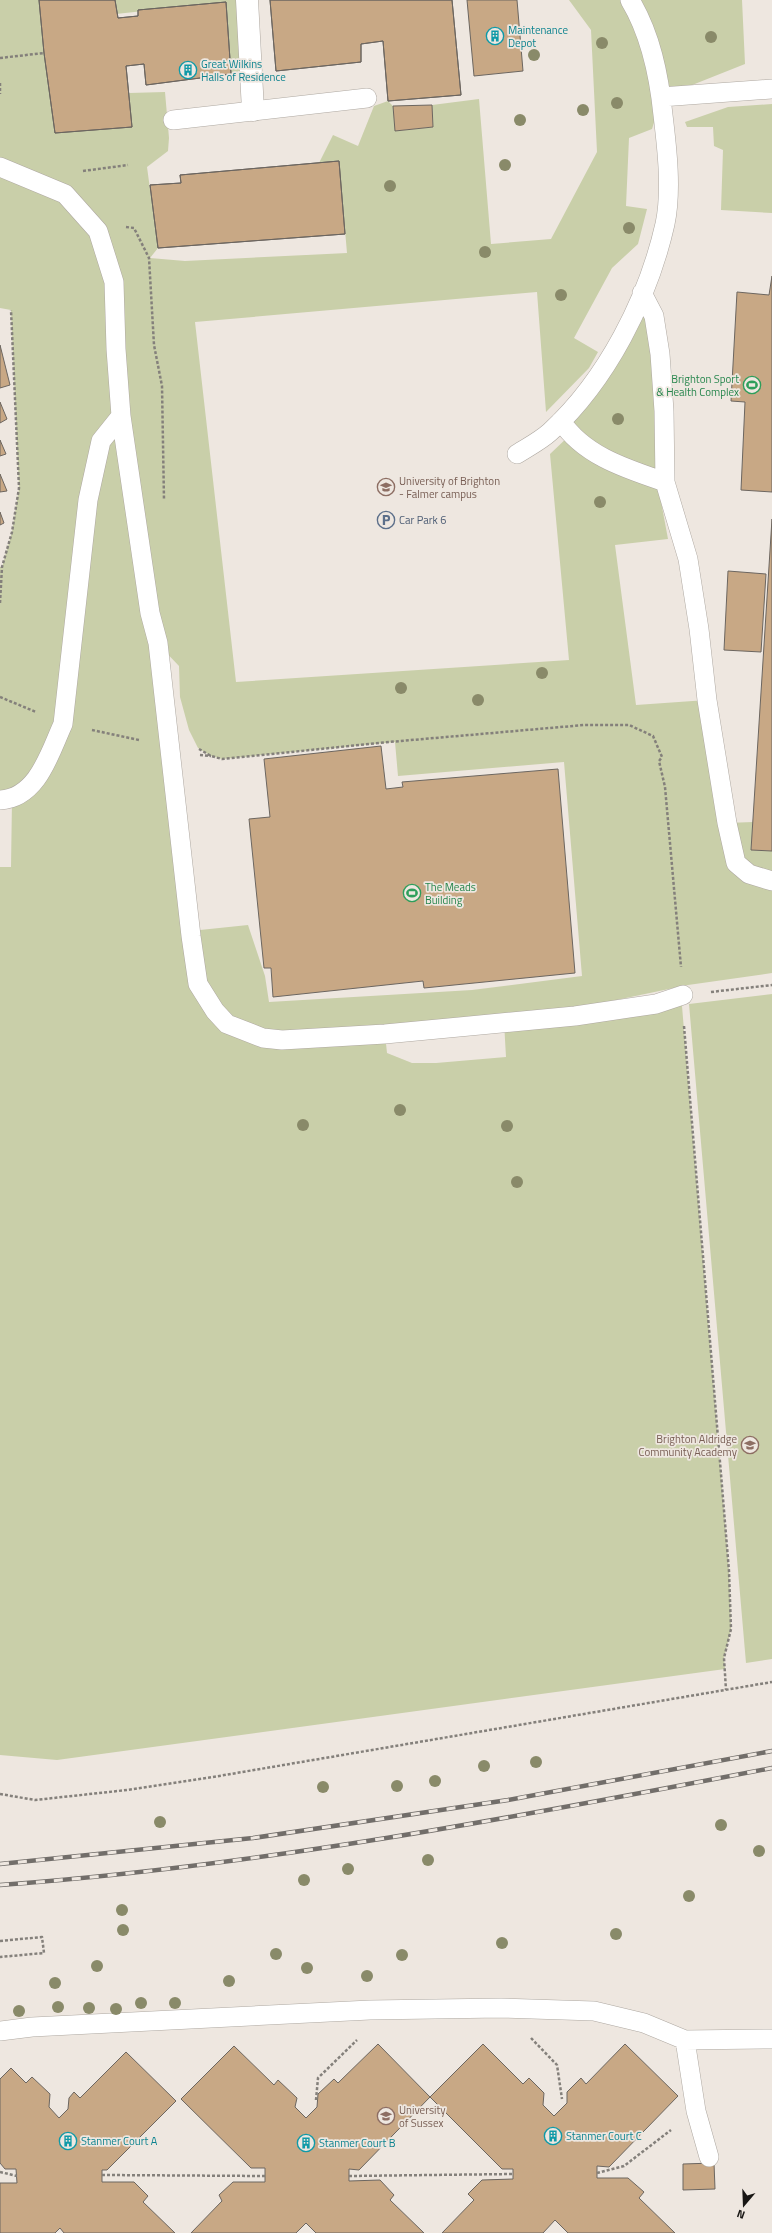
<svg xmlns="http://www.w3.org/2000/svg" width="772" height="2233" viewBox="0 0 772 2233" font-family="'Titillium Web',sans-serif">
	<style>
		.green { fill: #c9cfa9 }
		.building { fill: #c8a885; stroke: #6c6660 }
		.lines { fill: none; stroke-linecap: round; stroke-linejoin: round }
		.lane-casing { stroke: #aea8a1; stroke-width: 20 }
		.street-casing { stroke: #aea8a1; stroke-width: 23 }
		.path { stroke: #84807b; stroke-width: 2.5; stroke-dasharray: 3 2; stroke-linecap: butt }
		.lane { stroke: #fff; stroke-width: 19 }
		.street { stroke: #fff; stroke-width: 22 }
		.rail-casing { stroke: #726e6a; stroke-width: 4.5 }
		.rail { stroke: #eee7e0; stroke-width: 3; stroke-dasharray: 9; stroke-linecap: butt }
		.tree { fill: #898a69 }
		.labels { text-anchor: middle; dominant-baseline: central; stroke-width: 3.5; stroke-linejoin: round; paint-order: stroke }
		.culture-label { font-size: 11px; fill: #0d838f; stroke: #eee7e0; text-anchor: start }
		.leisure-label { font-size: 11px; fill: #27864d; stroke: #eee7e0; text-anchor: end }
		.education-label { font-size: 11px; fill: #785e54; stroke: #eee7e0; text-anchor: start }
		.service-label { font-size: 11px; fill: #4e5e75; stroke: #eee7e0; text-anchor: start }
	</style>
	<rect width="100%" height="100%" fill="#eee7e0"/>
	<path class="green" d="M0,0H39L44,53L55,133L132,127L129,93L165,92L169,138L168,151L147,167L158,248L150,258L185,261L347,253L339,161L319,163L333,135L358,146L374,106L388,101L393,106L396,131L433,127L432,105L479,99L491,244L551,239L597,152L591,30L569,0H742L745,64L662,97L652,129L629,138L626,206L647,209L638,244L612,268L574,338L598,352L589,368L546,412L537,292L195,322L236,682L569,660L550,454L570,435L561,421L602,373L619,345L642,293L654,316L660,354L664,411L665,482L657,480L668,539L615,545L636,705L707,700L727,823L753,822L751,850L772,851V973L688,985L578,1008L470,1017L362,1030L278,1036L237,1024L218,1004L204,981L200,930L248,925L265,976L269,1002L472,990L582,976L564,762L398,776L395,742L222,759L211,756L198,748L189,730L180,697L179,666L158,644L190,928L198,984L215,1011L227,1024L263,1038L282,1040L385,1034L387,1053L412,1063H436L506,1057L504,1022L636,1007L656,1004L683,995L682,1006L729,1571L731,1629L724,1658L725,1669L57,1760L0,1755V867H11L12,800H0V567H2L12,532L19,488L11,310L0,308Z
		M115,0H247L250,67L231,74L226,2L116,14Z
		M772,104V213L721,210L723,150L714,146L713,127H687L685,122L728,107Z
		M772,994V1659L746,1663L689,1004Z"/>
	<path class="building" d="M39,0H115L118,18L138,16V10L226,2L231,74L146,85L144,64L126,66L132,127L55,133L44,53Z
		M39,0H115L118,18L138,16V10L226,2L231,74L146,85L144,64L126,66L132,127L55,133L44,53Z
		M270,0H452L461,95L388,101L383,41L361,44V62L276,71Z
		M270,0H452L461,95L388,101L383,41L361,44V62L276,71Z
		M467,0H517L523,71L474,76Z
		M432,105L433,127L395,131L393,106Z
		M339,161L345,234L158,248L150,185L181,183L180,175Z
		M339,161L345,234L158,248L150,185L181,183L180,175Z
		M772,276V492L741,490L745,402L731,401L737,292L769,295Z
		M0,345L10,385L0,388Z
		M0,402L7,419L0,423Z
		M0,440L6,454L0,456Z
		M0,474L7,491L0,492Z
		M0,512L4,523L0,525Z
		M772,519V851L751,850Z
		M728,571L766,574L761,652L724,650Z
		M381,746L386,789L403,787L402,782L558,769L575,973L424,988L423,981L273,997L271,968H264L249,819L270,817L264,759Z
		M378,2044L430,2097L359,2170L349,2169V2181L380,2180L394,2195L390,2200L424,2233H316L306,2223L296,2233H191L222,2201L219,2195L233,2182H265V2168H251L181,2099L234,2046L274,2085L278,2080L297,2098L295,2107L306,2118L317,2107L318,2094L334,2079L338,2083Z
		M483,2044L523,2084L529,2078L544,2093L543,2105L554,2116L567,2103V2092L581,2078L586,2084L625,2044L678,2096L609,2167L597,2166V2178H628L644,2192L639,2198L675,2233H568L555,2220L543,2233H442L474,2200L468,2194L482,2180L513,2179V2169H502L430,2097Z
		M126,2052L176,2101L107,2170H102V2182H134L148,2196L143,2202L175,2233H64L60,2228L55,2233H0V2183H17L16,2169H5L0,2163V2079L11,2068L26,2083L32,2077L50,2094L49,2107L59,2118L68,2109L69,2098L74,2092L80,2098Z
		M714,2163L715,2189L683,2190V2164Z"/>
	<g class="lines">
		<defs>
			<path id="lane" d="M661,97L772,89
				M173,120L367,98
				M0,167L65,194L98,231L114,282L116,349L121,416L150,613L158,643L191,936L198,984L215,1011L227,1024L263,1038L282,1040L385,1034L575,1016L656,1004L683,995
				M642,293L654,316L660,354L664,411L665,482L688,559L699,629L707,700L727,823L736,863L749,874L772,881
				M561,421C584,456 627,469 665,482
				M517,454C528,447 540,441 550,432C607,380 648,299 665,224C672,191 667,148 663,115C659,75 651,35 630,0
				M0,800C38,798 50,752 63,724L88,500L101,441L121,416
				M0,2031L32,2027L370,2010L501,2008L594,2011L644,2023L685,2040L772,2039
				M685,2040L696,2111L709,2157"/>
			<path id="street" d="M247,0L253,110"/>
		</defs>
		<use href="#lane" class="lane-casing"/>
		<use href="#street" class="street-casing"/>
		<path class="path" d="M0,58L44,53
			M0,83V94
			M83,171L128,165
			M126,227L134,228L149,258L154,345L162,386L164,500
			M0,603L2,567L12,532L19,488L11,310
			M0,697L36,712
			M92,730L139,740
			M199,749L211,756L222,759L389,742L584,725H629L653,736L662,757L659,761L665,787L681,967
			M200,755L211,756
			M711,992L772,985
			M684,1026L729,1571L731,1629L724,1658L726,1690
			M0,1794L35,1800L127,1790L213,1777L772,1682
			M0,1941L42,1937L44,1953L0,1957
			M531,2038L557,2065L562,2099
			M316,2100L318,2078L357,2040
			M0,2172L17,2176
			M597,2173L624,2166L671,2130
			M102,2175L265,2176
			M349,2176L513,2174"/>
		<use href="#lane" class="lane"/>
		<use href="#street" class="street"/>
		<defs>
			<path id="rail" d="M0,1864L253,1838L508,1800L772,1751
				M0,1885C260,1866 517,1817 772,1768"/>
		</defs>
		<use href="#rail" class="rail-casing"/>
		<use href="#rail" class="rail"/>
	</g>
	<g class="tree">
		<circle cx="711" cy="37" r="6"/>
		<circle cx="602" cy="43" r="6"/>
		<circle cx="534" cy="55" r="6"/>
		<circle cx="617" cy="103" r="6"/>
		<circle cx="583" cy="110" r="6"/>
		<circle cx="520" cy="120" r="6"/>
		<circle cx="505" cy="165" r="6"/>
		<circle cx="390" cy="186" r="6"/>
		<circle cx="629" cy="228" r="6"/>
		<circle cx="485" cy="252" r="6"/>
		<circle cx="561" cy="295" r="6"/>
		<circle cx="618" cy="419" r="6"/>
		<circle cx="600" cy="502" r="6"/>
		<circle cx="542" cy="673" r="6"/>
		<circle cx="401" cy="688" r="6"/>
		<circle cx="478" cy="700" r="6"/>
		<circle cx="400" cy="1110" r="6"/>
		<circle cx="303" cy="1125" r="6"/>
		<circle cx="507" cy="1126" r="6"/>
		<circle cx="517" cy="1182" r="6"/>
		<circle cx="536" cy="1762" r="6"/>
		<circle cx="484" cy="1766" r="6"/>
		<circle cx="435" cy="1781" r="6"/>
		<circle cx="397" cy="1786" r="6"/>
		<circle cx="323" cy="1787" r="6"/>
		<circle cx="160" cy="1822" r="6"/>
		<circle cx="721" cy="1825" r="6"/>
		<circle cx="759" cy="1851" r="6"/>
		<circle cx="428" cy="1860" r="6"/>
		<circle cx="348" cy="1869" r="6"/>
		<circle cx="304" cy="1880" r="6"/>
		<circle cx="689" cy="1896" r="6"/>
		<circle cx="122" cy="1910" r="6"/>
		<circle cx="123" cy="1930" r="6"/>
		<circle cx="616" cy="1934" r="6"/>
		<circle cx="502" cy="1943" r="6"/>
		<circle cx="276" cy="1954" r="6"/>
		<circle cx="402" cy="1955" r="6"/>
		<circle cx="97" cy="1966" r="6"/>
		<circle cx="307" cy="1968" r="6"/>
		<circle cx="367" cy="1976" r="6"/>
		<circle cx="229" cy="1981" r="6"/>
		<circle cx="55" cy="1983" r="6"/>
		<circle cx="141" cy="2003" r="6"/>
		<circle cx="175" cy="2003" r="6"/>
		<circle cx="58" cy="2007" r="6"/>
		<circle cx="89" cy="2008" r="6"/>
		<circle cx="116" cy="2009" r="6"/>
		<circle cx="19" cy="2011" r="6"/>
	</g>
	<defs>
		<symbol id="building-ring" viewBox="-11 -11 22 22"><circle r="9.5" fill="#eee7e0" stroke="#0f9aa8" stroke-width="1.5"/><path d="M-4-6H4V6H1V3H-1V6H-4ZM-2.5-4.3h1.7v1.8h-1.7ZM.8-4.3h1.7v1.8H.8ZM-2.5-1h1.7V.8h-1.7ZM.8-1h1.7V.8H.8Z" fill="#0f9aa8"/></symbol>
		<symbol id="stadium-ring" viewBox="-11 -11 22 22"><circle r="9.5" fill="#eee7e0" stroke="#2e9e5b" stroke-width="1.5"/><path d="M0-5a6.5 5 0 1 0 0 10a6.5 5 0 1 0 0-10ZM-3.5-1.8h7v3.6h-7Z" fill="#2e9e5b"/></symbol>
		<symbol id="university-ring" viewBox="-11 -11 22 22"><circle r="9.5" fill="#eee7e0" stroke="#8d6e63" stroke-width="1.5"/><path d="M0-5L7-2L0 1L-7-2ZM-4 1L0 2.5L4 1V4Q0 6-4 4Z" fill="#8d6e63"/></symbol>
		<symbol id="parking-ring" viewBox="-11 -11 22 22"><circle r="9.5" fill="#eee7e0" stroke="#5c6f8a" stroke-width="1.5"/><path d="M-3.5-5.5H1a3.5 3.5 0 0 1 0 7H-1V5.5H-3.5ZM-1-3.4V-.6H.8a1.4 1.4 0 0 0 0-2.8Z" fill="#5c6f8a"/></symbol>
		<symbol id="school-ring" viewBox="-11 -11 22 22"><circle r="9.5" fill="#eee7e0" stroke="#8d6e63" stroke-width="1.5"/><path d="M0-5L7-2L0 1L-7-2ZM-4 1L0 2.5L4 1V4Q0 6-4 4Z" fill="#8d6e63"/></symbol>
	</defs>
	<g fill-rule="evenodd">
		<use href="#building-ring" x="485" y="26" width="20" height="20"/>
		<use href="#building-ring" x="178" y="60" width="20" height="20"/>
		<use href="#stadium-ring" x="742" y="375" width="20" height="20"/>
		<use href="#university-ring" x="376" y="477" width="20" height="20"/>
		<use href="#parking-ring" x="376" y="510" width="20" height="20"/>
		<use href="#stadium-ring" x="402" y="883" width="20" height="20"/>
		<use href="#school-ring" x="740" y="1435" width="20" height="20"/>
		<use href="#university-ring" x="376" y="2106" width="20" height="20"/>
		<use href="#building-ring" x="543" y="2126" width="20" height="20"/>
		<use href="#building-ring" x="58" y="2131" width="20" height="20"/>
		<use href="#building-ring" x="296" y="2133" width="20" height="20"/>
	</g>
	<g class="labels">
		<g class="culture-label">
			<text x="508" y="30">Maintenance<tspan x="508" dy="13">Depot</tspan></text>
			<text x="201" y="64">Great Wilkins<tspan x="201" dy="13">Halls of Residence</tspan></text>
			<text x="566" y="2136">Stanmer Court C</text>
			<text x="81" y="2141">Stanmer Court A</text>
			<text x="319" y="2143">Stanmer Court B</text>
		</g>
		<g class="leisure-label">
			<text x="739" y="379">Brighton Sport<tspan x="739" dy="13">&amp; Health Complex</tspan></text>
			<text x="425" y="887" text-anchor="start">The Meads<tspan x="425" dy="13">Building</tspan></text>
		</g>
		<g class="education-label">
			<text x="399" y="481">University of Brighton<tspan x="399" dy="13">- Falmer campus</tspan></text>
			<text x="737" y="1439" text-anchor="end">Brighton Aldridge<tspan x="737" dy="13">Community Academy</tspan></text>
			<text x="399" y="2110">University<tspan x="399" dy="13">of Sussex</tspan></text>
		</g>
		<g class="service-label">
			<text x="399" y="520">Car Park 6</text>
		</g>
	</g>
	<g transform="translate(744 2205) rotate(199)" stroke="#eee7e0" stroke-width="3" paint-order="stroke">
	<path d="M0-3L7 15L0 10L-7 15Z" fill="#181614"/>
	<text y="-6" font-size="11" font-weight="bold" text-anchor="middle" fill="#181614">N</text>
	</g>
</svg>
